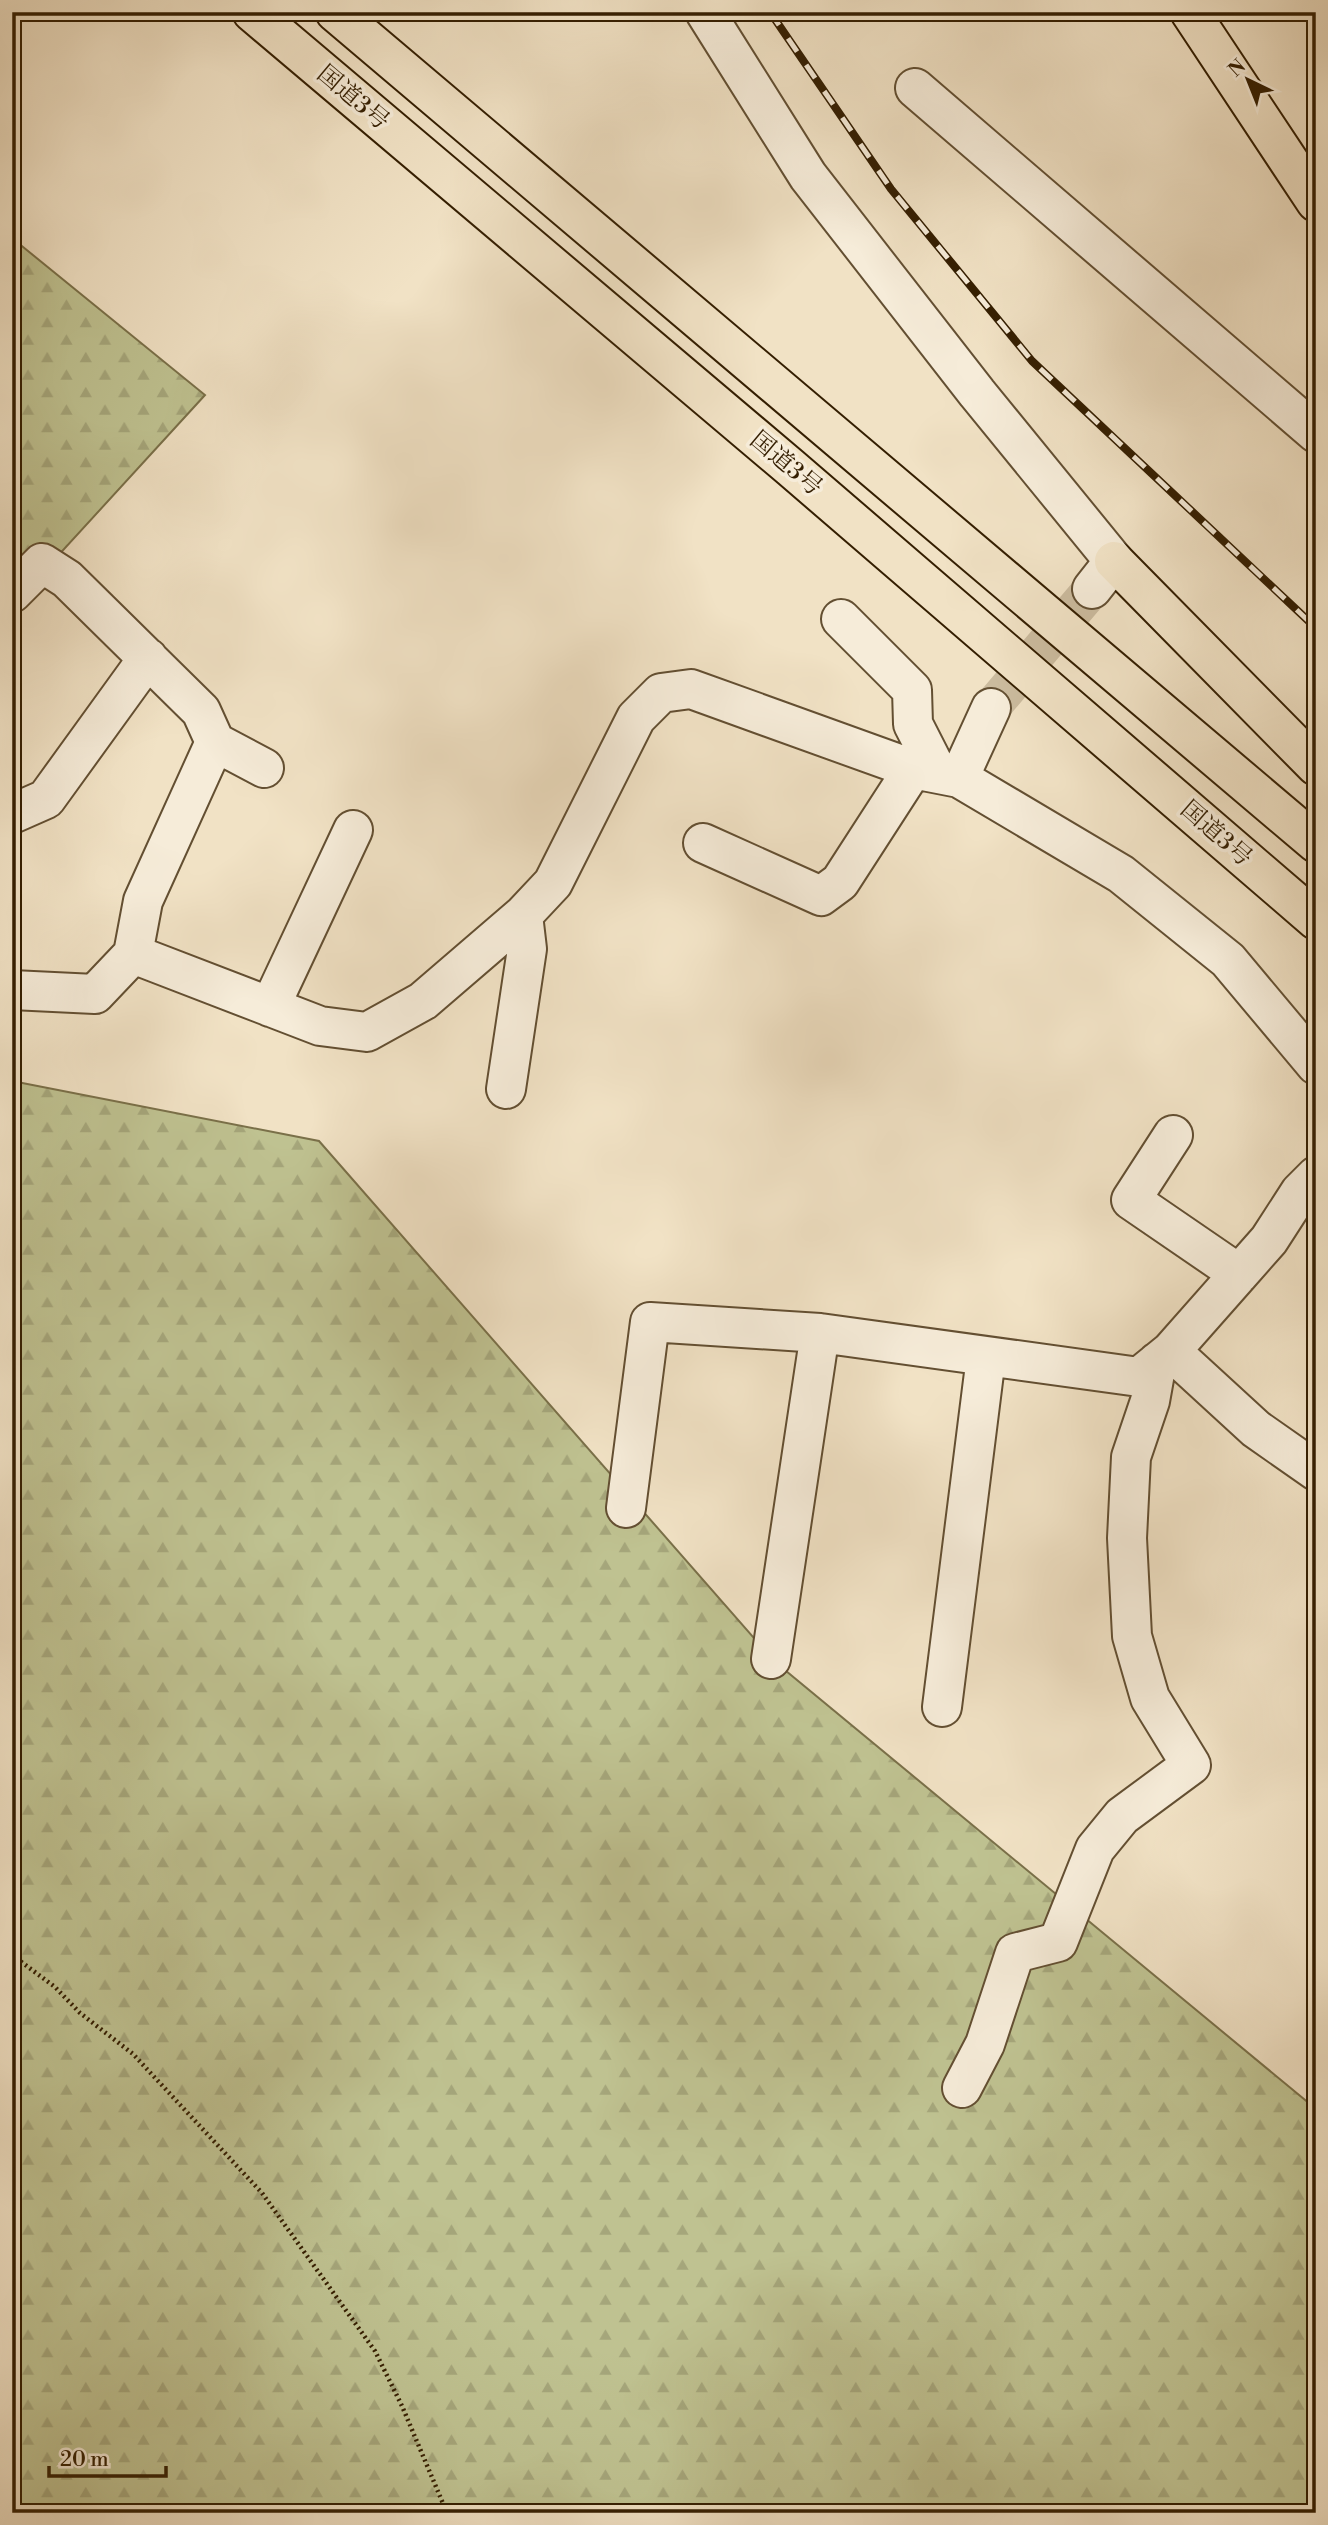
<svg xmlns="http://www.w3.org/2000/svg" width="1328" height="2525" viewBox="0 0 1328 2525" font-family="'Libre Bodoni','Noto Serif JP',serif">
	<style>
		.forest { fill: url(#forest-firs); stroke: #7a7049; stroke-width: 2 }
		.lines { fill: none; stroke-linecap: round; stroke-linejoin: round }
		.minor-tunnel { stroke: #cbbb9e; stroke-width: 38; stroke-dasharray: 38 19; stroke-linecap: butt }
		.minor-casing { stroke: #634f32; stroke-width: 42 }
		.major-casing { stroke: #341e01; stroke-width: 42 }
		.highway-casing { stroke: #341e01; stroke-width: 42 }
		.path { stroke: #341e01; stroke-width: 4.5; stroke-dasharray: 2 3.5; stroke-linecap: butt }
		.minor { stroke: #f6ecd9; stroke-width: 38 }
		.major { stroke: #f1e2c5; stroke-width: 38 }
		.highway { stroke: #f1e2c5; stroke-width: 38 }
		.rail-casing { stroke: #341e01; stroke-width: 8 }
		.rail { stroke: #f6ecd9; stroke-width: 5; stroke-dasharray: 16; stroke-linecap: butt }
		.labels { text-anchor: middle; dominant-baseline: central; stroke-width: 7; stroke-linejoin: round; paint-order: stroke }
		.street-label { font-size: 24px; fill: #341e01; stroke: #f6ecd9 }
	</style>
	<defs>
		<pattern id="forest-firs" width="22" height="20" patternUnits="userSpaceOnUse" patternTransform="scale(1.75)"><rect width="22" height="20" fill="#bfc291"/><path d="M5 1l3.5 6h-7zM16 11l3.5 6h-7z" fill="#a5a67b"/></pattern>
	</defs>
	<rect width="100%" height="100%" fill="#f1e2c5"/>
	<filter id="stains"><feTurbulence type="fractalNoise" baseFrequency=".00286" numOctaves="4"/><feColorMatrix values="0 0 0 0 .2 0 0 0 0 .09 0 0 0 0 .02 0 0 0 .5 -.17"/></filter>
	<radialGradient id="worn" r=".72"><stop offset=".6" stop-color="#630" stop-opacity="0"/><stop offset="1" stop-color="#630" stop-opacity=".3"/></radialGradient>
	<path class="forest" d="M12,238L205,395L12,606Z
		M12,1081L319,1141L774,1661L1316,2109V2513H12Z"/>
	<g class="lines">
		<path class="minor-tunnel" d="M991,708L1092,589"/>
		<defs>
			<path id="minor" d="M705,12L808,176L977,393L1114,561L1092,589
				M915,88L1316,433
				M12,593L42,563L67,579L201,711L215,742L143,901L133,954
				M841,619L912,690L913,724L938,773
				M215,742L264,768
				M959,778L991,708
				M12,814L46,799L148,658
				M703,843L821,896L840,882L913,769
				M12,990L95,994L133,954L320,1026L367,1032L423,1001L523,915L553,883L636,718L661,693L691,689L913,769L959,778L1121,874L1228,960L1316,1065
				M270,1007L353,830
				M506,1089L527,949L523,915
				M1173,1135L1131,1200L1239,1274
				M1171,1351L1256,1429L1316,1471
				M626,1508L650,1322L820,1333L1139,1377L1171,1351L1239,1274L1269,1240L1300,1192L1316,1176
				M771,1659L820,1333
				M942,1707L986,1357
				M962,2088L985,2044L1015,1953L1058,1942L1095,1849L1122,1816L1191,1765L1150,1698L1132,1636L1127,1538L1131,1457L1150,1401L1157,1362"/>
			<path id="major" d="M1190,12L1316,202"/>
			<path id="highway" d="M252,12L790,467L1316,920
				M335,12L1316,843
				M1114,561L1316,766"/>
		</defs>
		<use href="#minor" class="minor-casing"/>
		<use href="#major" class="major-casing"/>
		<use href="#highway" class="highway-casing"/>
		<path class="path" d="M12,1955L55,1987L80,2013L133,2054L262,2193L375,2351L402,2406L447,2513"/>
		<use href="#minor" class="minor"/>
		<use href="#major" class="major"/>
		<use href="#highway" class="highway"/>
		<defs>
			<path id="rail" d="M770,12L891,189L1032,361L1316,628"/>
		</defs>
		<use href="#rail" class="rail-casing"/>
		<use href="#rail" class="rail"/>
	</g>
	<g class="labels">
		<g class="street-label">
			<text transform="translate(353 98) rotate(40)">国道3号</text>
			<text transform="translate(786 464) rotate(40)">国道3号</text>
			<text transform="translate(1216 834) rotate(41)">国道3号</text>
		</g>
	</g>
	<rect width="1328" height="2525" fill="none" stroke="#f1e2c5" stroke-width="42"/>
	<rect x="14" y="14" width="1300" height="2497" fill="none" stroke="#341e01" stroke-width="3.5"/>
	<rect x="21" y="21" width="1286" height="2483" fill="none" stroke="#341e01" stroke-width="2"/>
	<g transform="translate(1248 80) rotate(317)" stroke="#f6ecd9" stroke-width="5" paint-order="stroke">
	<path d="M0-5L12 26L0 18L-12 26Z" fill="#341e01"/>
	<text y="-10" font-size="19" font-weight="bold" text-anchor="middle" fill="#341e01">N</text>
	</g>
	<path d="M49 2466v10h117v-10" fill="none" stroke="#341e01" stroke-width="3.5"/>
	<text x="60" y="2466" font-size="21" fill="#341e01" stroke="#f6ecd9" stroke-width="5" paint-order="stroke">20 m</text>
	<rect width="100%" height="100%" filter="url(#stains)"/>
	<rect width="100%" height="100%" fill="url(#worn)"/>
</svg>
